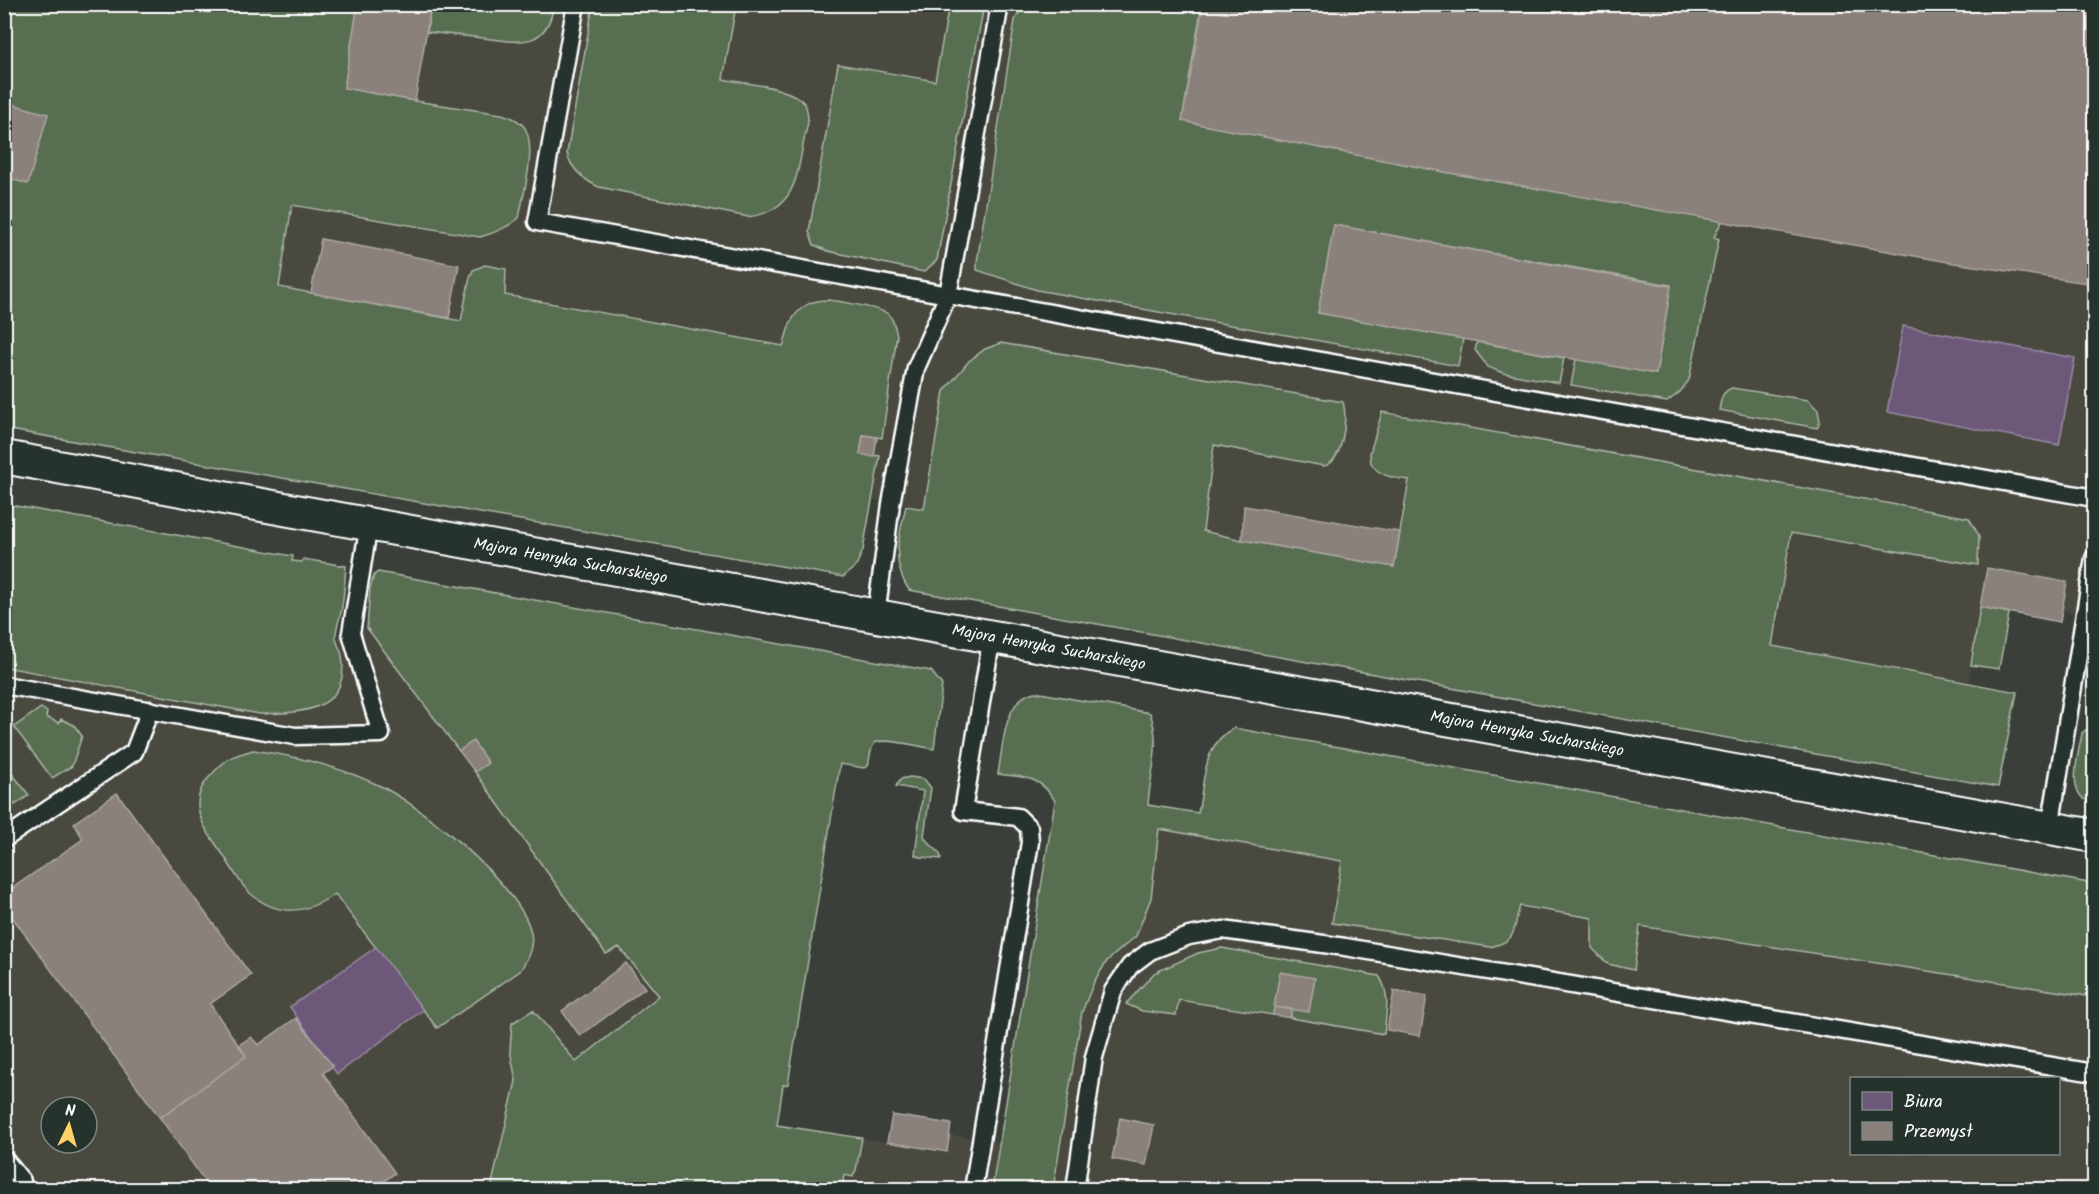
<svg xmlns="http://www.w3.org/2000/svg" width="2099" height="1194" viewBox="0 0 2099 1194" font-family="Kalam,sans-serif">
	<style>
		.built { fill: #484a41; fill-rule: evenodd }
		.green { fill: #596e51; stroke: #acb6a8; stroke-width: 1.5 }
		.offices { fill: #6d597a; stroke: #998ba2; stroke-width: 1.5 }
		.industry { fill: #8a817c; stroke: #ada7a3; stroke-width: 1.5 }
		.lines { fill: none; stroke-linecap: round; stroke-linejoin: round }
		.lane-casing { stroke: #fff; stroke-width: 21 }
		.street-casing { stroke: #fff; stroke-width: 36 }
		.lane { stroke: #26332d; stroke-width: 16 }
		.street { stroke: #26332d; stroke-width: 32 }
		.labels { text-anchor: middle; dominant-baseline: central; stroke-width: 6; stroke-linejoin: round; paint-order: stroke }
		.street-label { font-size: 16px; fill: #fff; stroke: #26332d }
	</style>
	<rect width="100%" height="100%" fill="#3a4039"/>
	<filter id="ink" filterUnits="userSpaceOnUse"><feTurbulence type="fractalNoise" baseFrequency=".0167" numOctaves="2"/><feDisplacementMap in="SourceGraphic" scale="12" xChannelSelector="R" yChannelSelector="G"/><feConvolveMatrix kernelMatrix="1 2 1 2 8 2 1 2 1" color-interpolation-filters="sRGB"/></filter>
	<g filter="url(#ink)">
		<path class="built" d="M314,5H2094V616L2062,610L2060,622L1980,607L1967,693L225,385Z
			M4,579L335,638L367,628L378,643L783,1084L777,1124L886,1142L892,1115L951,1124L949,1135L1005,1143L1147,805L2094,970V1189H5ZM1852,1078H2058V1154H1852ZM51,1107H87V1143H51Z"/>
		<path class="green" d="M1165,4L1201,11L1182,121L1450,173L1722,221L1714,237L1719,239L1689,380L1680,392L1667,402L1571,385L1576,359L1656,374L1671,285L1334,225L1318,313L1463,339L1458,366L1037,290L977,270V262L1015,20L1023,5Z
			M5,5H358L344,88L415,101L501,114C509,116 520,120 525,128C537,149 523,195 519,218C507,228 495,233 480,237L292,205L279,287L461,321L470,277L473,270L485,265L506,269L505,295L783,346C789,329 788,318 805,306C811,302 820,300 828,300C839,301 880,308 888,314C894,319 895,328 897,335L882,438L863,435L860,454L880,456L863,550L856,566L843,577L5,429V177L48,115L11,104L5,125Z
			M431,5V4L554,5C546,50 519,42 483,38C464,36 445,34 427,32Z
			M593,5H736L723,79C745,84 792,86 805,104C808,110 808,116 808,123C796,165 803,210 748,217L599,187C585,181 570,168 567,153Z
			M949,5H984L937,260L924,272L828,251L814,245L809,232L838,64L935,81Z
			M1477,342L1564,358L1559,383L1503,373L1488,367L1475,350Z
			M1001,343L1343,402C1348,418 1343,462 1324,466L1214,445L1203,531L1242,540L1394,567L1409,480C1395,478 1379,477 1371,463L1370,453L1382,412L1969,518L1979,536L1978,565L1791,533L1772,646L2017,692L1998,787L909,590C890,561 899,537 906,506L924,509L944,391L969,361L985,349Z
			M1732,388L1808,400L1818,410L1820,421L1817,428L1719,410C1721,400 1721,392 1732,388Z
			M5,504L293,556L292,561L302,562L303,559L346,566C345,580 344,594 342,607C341,617 336,625 336,635C335,642 341,649 342,656C350,713 299,713 259,714L5,667Z
			M378,572L931,671L942,685L934,749C922,747 883,737 875,743C870,746 870,760 868,766L864,768L840,764L788,1084L783,1085L777,1125L862,1138L856,1170L853,1177L844,1175L842,1189L668,1190L666,1184L656,1190L493,1189L492,1183L516,1081L510,1050L512,1023L533,1010L576,1062L659,996L619,947L606,954L475,772L473,742L459,751L367,628L370,588L374,575Z
			M1980,607L2009,613L1999,669L1971,665Z
			M1035,692L1150,713C1162,746 1150,772 1148,805L1198,813C1205,781 1202,744 1234,728L2094,884V997L1640,926L1634,970L1608,964L1592,948V918L1520,906C1512,929 1520,940 1490,947L1332,923L1342,861L1159,829L1151,898L1136,936L1107,961L1094,982L1082,1012L1053,1189H992L1055,801C1040,775 1025,778 998,774C1003,748 1003,698 1035,692Z
			M41,708L47,712L46,717L59,723L61,719L74,725L82,736L72,766L52,778L14,727Z
			M2094,724V803C2063,798 2079,754 2082,733Z
			M253,750C296,756 337,766 376,784C418,802 523,888 531,933C534,947 527,960 520,971L437,1028L335,894C307,913 279,918 251,894C240,885 232,868 224,856C206,830 183,804 211,775C228,757 229,757 253,750Z
			M4,763L29,795L15,805L5,790Z
			M910,777L924,779L931,788L924,836C928,846 941,849 941,859L920,857L915,855L923,791L896,786L901,779Z
			M1222,948L1379,976C1391,994 1386,1014 1384,1034L1291,1018V1009L1280,973L1273,1015L1179,1000L1176,1015L1142,1011L1126,1004L1154,973L1198,953Z"/>
		<path class="offices" d="M1903,326L2075,358L2059,445L1887,412Z
			M376,947L423,1010L337,1074L290,1007Z"/>
		<path class="industry" d="M358,4H431L415,101L344,88Z
			M1203,4H2094V242L2087,283L1954,263L1450,173L1182,121Z
			M11,104L48,114L28,184L4,177V125Z
			M1334,225L1671,286L1656,374L1318,313Z
			M321,239L459,265L449,318L311,293Z
			M863,435L877,437L874,457L860,454Z
			M1244,506L1400,532L1394,567L1242,540Z
			M1987,568L2067,582L2060,622L1980,607Z
			M473,741L488,763L475,772L459,751Z
			M117,793L251,975L210,1004L246,1056L160,1118L4,906V894L83,839L74,823Z
			M626,963L645,988L580,1036L562,1011Z
			M1280,972L1315,978L1309,1012L1274,1007Z
			M1394,991L1427,996L1420,1036L1387,1030Z
			M1274,1007L1291,1009V1018L1273,1015Z
			M296,1018L333,1066L323,1073L395,1173L372,1190H211L160,1118L246,1056L239,1045L251,1037L258,1045Z
			M892,1115L951,1124L947,1152L887,1142Z
			M1120,1118L1154,1125L1146,1165L1112,1159Z"/>
		<g class="lines">
			<defs>
				<path id="lane" d="M576,4L537,222L2094,498
					M876,615L891,504L916,368L948,295L1000,4
					M4,685L295,736L381,734L351,633L369,524
					M2050,828L2094,558
					M4,839L134,752L150,710
					M4,1159L22,1181L11,1190
					M973,1190L1030,842L1029,828L1018,817L963,811L992,636
					M1075,1190L1094,1057L1113,991L1130,966L1150,951L1189,936L1223,930L1345,947L2094,1073"/>
				<g id="street">
					<path id="s1" d="M4,457L262,505L2094,836"/>
				</g>
			</defs>
			<use href="#lane" class="lane-casing"/>
			<use href="#street" class="street-casing"/>
			<use href="#lane" class="lane"/>
			<use href="#street" class="street"/>
		</g>
	</g>
	<g class="labels">
		<g class="street-label">
			<text stroke="none"><textPath href="#s1" startOffset="576">Majora Henryka Sucharskiego</textPath></text>
			<text stroke="none"><textPath href="#s1" startOffset="1062">Majora Henryka Sucharskiego</textPath></text>
			<text stroke="none"><textPath href="#s1" startOffset="1548">Majora Henryka Sucharskiego</textPath></text>
		</g>
	</g>
	<rect width="2099" height="1194" fill="none" stroke="#26332d" stroke-width="24"/>
	<rect x="12" y="12" width="2075" height="1170" fill="none" stroke="#fff" stroke-width="2" filter="url(#ink)"/>
	<rect x="1850" y="1077" width="210" height="78" fill="#26332d" stroke="#7d8581" stroke-width="1.5"/>
	<rect x="1862" y="1092" width="30" height="18" fill="#6d597a" stroke="#7d8581" stroke-width="1.5"/>
	<text x="1904" y="1107" font-size="18" fill="#ffffff">Biura</text>
	<rect x="1862" y="1122" width="30" height="18" fill="#8a817c" stroke="#7d8581" stroke-width="1.5"/>
	<text x="1904" y="1137" font-size="18" fill="#ffffff">Przemysł</text>
	<g transform="translate(69 1125) rotate(5)"><circle r="28" fill="#26332d" stroke="#7d8581" stroke-width="1.5"/>
	<path d="M0-4.5L10 22L0 15L-10 22Z" fill="#ffd166"/>
	<text y="-9" font-size="16" font-weight="bold" text-anchor="middle" fill="#ffffff">N</text>
	</g>
</svg>
